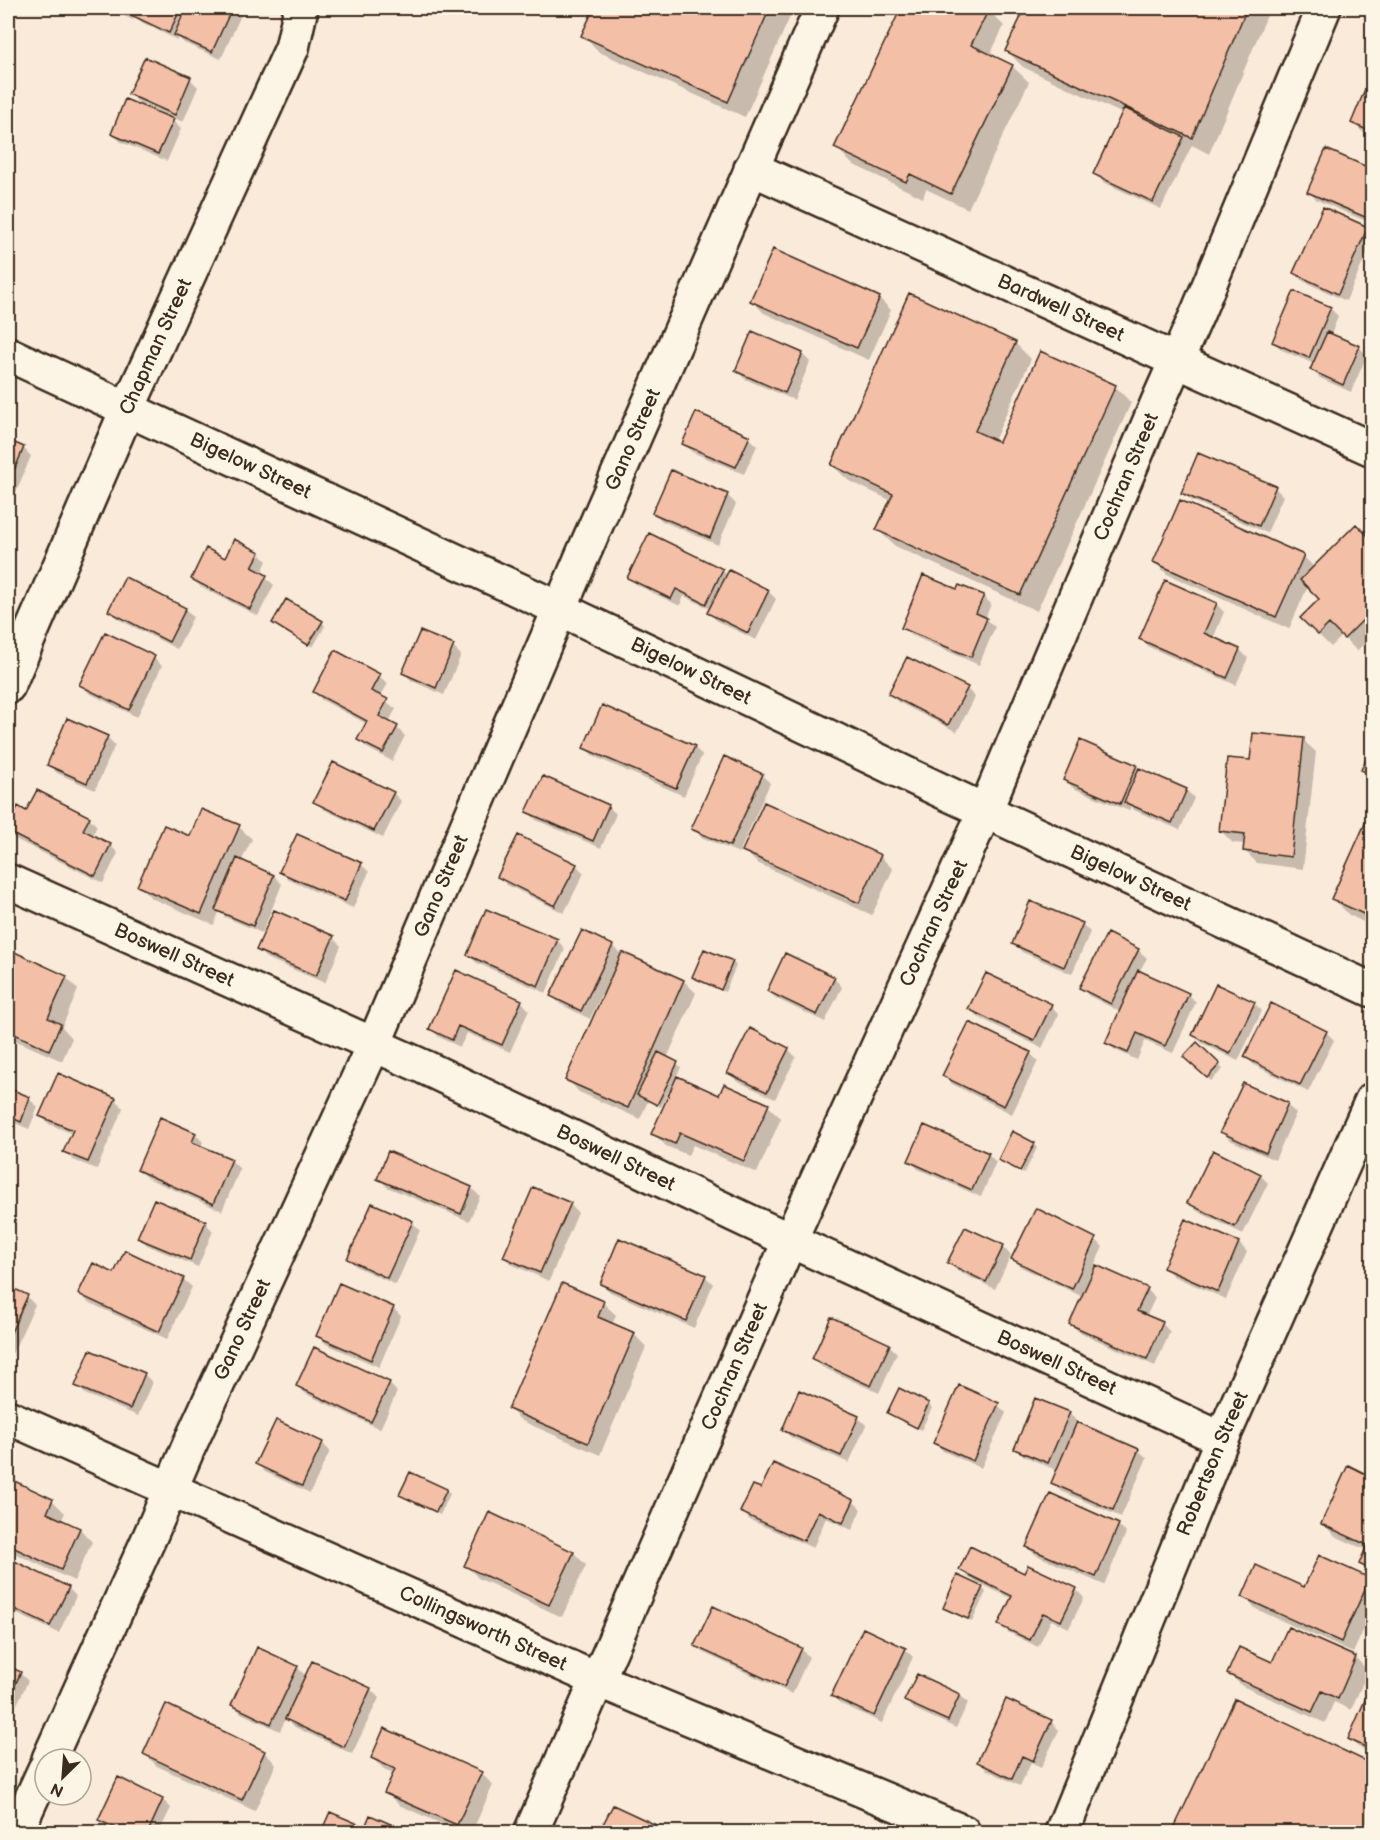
<svg xmlns="http://www.w3.org/2000/svg" width="1380" height="1840" viewBox="0 0 1380 1840" font-family="'Balsamiq Sans',sans-serif">
	<style>
		.shadow { fill: #0003 }
		.building { fill: #f4bfa7; stroke: #3b2a1e; stroke-width: 1.5 }
		.lines { fill: none; stroke-linecap: round; stroke-linejoin: round }
		.minor-casing { stroke: #3b2a1e; stroke-width: 38 }
		.major-casing { stroke: #3b2a1e; stroke-width: 38 }
		.minor { stroke: #fcf5e5; stroke-width: 33 }
		.major { stroke: #fcf5e5; stroke-width: 33 }
		.labels { text-anchor: middle; dominant-baseline: central; stroke-width: 5; stroke-linejoin: round; paint-order: stroke }
		.street-label { font-size: 20px; fill: #3b2a1e; stroke: #fcf5e5 }
	</style>
	<rect width="100%" height="100%" fill="#faead9"/>
	<filter id="ink" filterUnits="userSpaceOnUse"><feTurbulence type="fractalNoise" baseFrequency=".0167" numOctaves="2"/><feDisplacementMap in="SourceGraphic" scale="12" xChannelSelector="R" yChannelSelector="G"/><feConvolveMatrix kernelMatrix="1 2 1 2 8 2 1 2 1" color-interpolation-filters="sRGB"/></filter>
	<g filter="url(#ink)">
		<path class="shadow" d="M107,8H234L241,15L221,59L184,43L178,37L177,40L141,22L135,16L133,20Z
			M595,8H794L745,117L599,52L583,35Z
			M903,8H982L988,10L1004,26L990,55L1012,66L1029,82L968,209L926,189L923,198L852,164L836,147Z
			M1027,8H1270L1209,154L1192,145L1161,209L1103,182L1095,174L1123,114L1023,67L1007,51Z
			M190,79L198,87L183,122L138,102L130,94Z
			M1370,82L1372,83V136L1361,131L1353,122Z
			M8,99L11,103L8,111Z
			M169,117L181,129L167,161L121,142L112,133Z
			M1327,150L1372,170V224L1317,200L1309,192Z
			M1367,229L1372,234V242L1346,301L1303,281L1295,273Z
			M879,298L891,310L869,360L764,313L752,301Z
			M1330,308L1338,316L1331,335L1359,347L1367,355L1351,392L1320,378L1312,370L1314,364L1282,350L1274,342Z
			M1015,343L1031,359L994,441L999,444L1115,386L1131,403L1037,611L895,546L878,530L892,501L849,481L832,465Z
			M802,354L810,362L794,400L745,379L736,371Z
			M749,437L757,446L744,474L692,452L684,444Z
			M8,441L23,448L31,456L14,497L8,494Z
			M672,472L728,496L736,504L718,545L662,521L654,513Z
			M1275,488L1283,496L1267,533L1191,500L1182,492Z
			M1181,502L1303,556L1315,568L1372,542V635L1357,651L1342,636L1331,647L1302,618L1321,599L1308,586L1289,629L1167,574L1154,562Z
			M259,553L267,561L261,574L274,585L258,616L201,587L192,579L226,560Z
			M722,570L728,576L768,591L776,599L756,640L717,621L709,612L711,609L684,596L680,606L637,585L629,577Z
			M958,591L983,596L991,604L985,619L995,627L979,665L911,635L903,627Z
			M1216,604L1224,612L1213,639L1240,650L1248,658L1236,685L1149,647L1141,639Z
			M185,609L193,617L177,649L118,619L110,611Z
			M322,622L325,626L313,647L278,626Z
			M106,634L154,658L162,666L137,717L89,693L81,685Z
			M453,647L461,655L444,695L412,681L404,673Z
			M335,652L379,676L388,684L380,697L396,709L388,723L397,728L405,736L392,761L367,748L359,740L367,724L322,700L314,692Z
			M967,689L975,697L957,732L898,702L890,694Z
			M107,737L115,745L95,790L57,773L49,765Z
			M1303,740L1316,752L1303,869L1257,863L1245,851L1246,844L1233,843L1220,830L1251,762Z
			M585,747H694L702,755L684,796L593,756Z
			M1372,749V779L1363,770Z
			M1136,766L1141,770L1186,790L1194,798L1180,830L1134,810L1131,806L1129,811L1073,788L1065,780Z
			M762,775L770,783L739,853L701,837L693,828Z
			M393,793L401,801L383,838L323,809L315,801Z
			M608,806L616,814L601,848L536,820L528,812Z
			M18,808L27,813L89,818L97,826L92,836L110,845L118,853L103,883L15,839L8,830Z
			M1372,812V926L1349,915L1333,898Z
			M239,827L252,839L241,862L274,876L282,884L262,933L225,917L219,912L214,925L151,898L139,885L190,838Z
			M744,850L880,856L893,869L872,915L757,863Z
			M361,864L369,872L353,908L289,880L281,872Z
			M576,865L584,873L564,913L507,885L499,877Z
			M1082,924L1090,932L1072,974L1022,952L1014,943Z
			M333,938L341,946L325,983L266,958L258,950Z
			M557,940L565,949L546,993L477,963L468,955Z
			M613,946L622,955L684,981L696,993L667,1058L681,1067L676,1077L720,1097L724,1086L768,1106L781,1118L757,1173L693,1145L688,1155L666,1146L653,1133L671,1092L669,1091L661,1107L648,1101L640,1119L579,1092L567,1079L603,996L601,995L590,1019L560,1004L552,996Z
			M1138,950L1147,958L1139,972L1188,994L1196,1002L1173,1053L1145,1041L1137,1060L1115,1050L1107,1042L1121,1012L1089,996L1081,987Z
			M8,951L66,977L78,990L62,1027L72,1038L62,1061L8,1037Z
			M705,951L733,962L736,966L725,992L698,980L694,977Z
			M834,978L842,987L825,1022L777,999L768,991Z
			M521,1001L529,1010L510,1052L467,1033L460,1047L439,1037L431,1029Z
			M1254,1003L1262,1011L1238,1061L1202,1043L1194,1035Z
			M1051,1006L1059,1014L1042,1048L978,1017L970,1009Z
			M1326,1032L1334,1040L1308,1092L1254,1065L1246,1057Z
			M1197,1044L1223,1069L1211,1081L1185,1057Z
			M788,1049L796,1057L775,1099L737,1081L729,1073Z
			M1030,1053L1038,1061L1012,1114L952,1084L944,1076Z
			M1243,1085L1287,1105L1296,1113L1275,1160L1230,1140L1222,1132Z
			M8,1090L29,1099L38,1107L29,1129L8,1120Z
			M115,1099L123,1108L97,1169L73,1160L65,1151L73,1134L49,1124L41,1116Z
			M195,1134L203,1142L201,1147L231,1160L240,1169L222,1211L147,1178L138,1170Z
			M1034,1144L1037,1148L1024,1174L1000,1159Z
			M988,1154L996,1162L981,1197L918,1169L910,1161Z
			M1260,1175L1268,1183L1243,1234L1197,1211L1189,1202Z
			M379,1179L471,1188L480,1196L469,1221L387,1187Z
			M570,1204L578,1213L549,1281L513,1265L504,1257Z
			M1186,1221L1239,1243L1247,1252L1226,1299L1173,1276L1165,1268Z
			M412,1222L420,1230L396,1285L357,1267L348,1259Z
			M205,1223L213,1231L198,1267L147,1245L139,1237Z
			M1095,1239L1103,1247L1094,1266L1147,1289L1155,1298L1146,1317L1162,1323L1170,1332L1155,1366L1079,1332L1071,1324L1083,1297L1021,1267L1013,1259Z
			M1003,1247L1011,1255L995,1289L957,1271L949,1263Z
			M115,1275L183,1279L192,1287L167,1339L88,1302L80,1294Z
			M705,1276L713,1284L694,1328L610,1292L602,1284Z
			M563,1285L603,1303L616,1315L612,1325L634,1334L646,1347L600,1455L522,1421L509,1409Z
			M8,1288L27,1297L35,1305L12,1354L8,1352Z
			M393,1308L401,1316L379,1367L326,1344L318,1335Z
			M889,1345L897,1353L879,1393L822,1367L814,1359Z
			M144,1374L152,1382L138,1416L85,1394L77,1385Z
			M389,1383L397,1392L380,1429L306,1394L297,1386Z
			M928,1404L932,1408L921,1430L889,1413Z
			M998,1405L1006,1413L981,1468L943,1451L935,1442Z
			M1069,1413L1077,1421L1076,1424L1138,1450L1147,1458L1121,1517L1061,1491L1053,1483L1058,1471L1024,1456L1016,1448Z
			M858,1417L866,1425L849,1463L792,1438L783,1430Z
			M322,1443L330,1451L310,1493L265,1472L257,1464Z
			M1348,1467L1372,1478V1575L1360,1563L1366,1550L1335,1536L1323,1524Z
			M8,1480L52,1500L65,1513L61,1521L80,1529L92,1542L74,1581L8,1550Z
			M446,1490L450,1494L440,1515L404,1498L401,1494Z
			M762,1490L853,1501L861,1509L852,1530L826,1518L813,1548L750,1520L742,1512Z
			M1118,1525L1126,1533L1104,1585L1036,1555L1027,1547Z
			M574,1553L586,1565L562,1617L478,1578L466,1565Z
			M8,1560L68,1588L76,1596L59,1633L8,1610Z
			M960,1570L1025,1575L1076,1589L1084,1598L1069,1628L1051,1620L1038,1647L1008,1632L1000,1624L1012,1599L969,1578Z
			M1369,1579L1372,1582V1611L1353,1653L1256,1609L1243,1596Z
			M982,1588L986,1592L972,1622L948,1611L944,1608Z
			M1288,1629L1356,1658L1368,1671L1351,1710L1334,1702L1325,1723L1242,1686L1229,1674L1272,1664Z
			M696,1645L801,1649L809,1657L792,1694L704,1653Z
			M258,1649L297,1667L307,1677L313,1663L371,1690L379,1698L352,1754L295,1727L286,1718L280,1731L241,1713L232,1704Z
			M905,1649L913,1657L882,1723L841,1704L832,1696Z
			M8,1667L20,1673L28,1681L11,1717L8,1716Z
			M918,1676L960,1695L968,1703L956,1728L914,1709L906,1701Z
			M1372,1688V1753L1358,1747L1350,1739Z
			M1236,1701L1372,1765V1832H1181L1176,1827Z
			M1051,1722L1059,1730L1041,1768L1031,1763L1020,1786L987,1770L978,1762Z
			M264,1752L276,1764L255,1811L157,1766L145,1754Z
			M372,1758L481,1773L493,1785L472,1832H460L399,1805L386,1792L395,1774L385,1770Z
			M163,1800L171,1808L159,1832H117L108,1828L99,1820Z
			M613,1807L668,1832H601Z
			M331,1814L365,1829L371,1817L405,1832H323Z"/>
		<path class="building" d="M135,8H181L169,33L131,15Z
			M186,8H232L212,52L174,35Z
			M594,8H770L728,102L581,36Z
			M901,8L989,9L971,45L1013,65L951,194L910,174L906,182L834,148Z
			M1025,8H1247L1192,138L1005,51Z
			M145,57L191,77L175,115L128,94Z
			M1369,80L1372,81V132L1351,123Z
			M125,99L174,119L158,154L111,134Z
			M1124,108L1184,137L1153,202L1093,174Z
			M1326,149L1372,169V220L1307,192Z
			M1323,207L1368,227L1338,294L1293,273Z
			M773,249L880,297L857,348L750,301Z
			M1294,291L1331,307L1309,358L1272,342Z
			M909,293L1016,342L975,431L999,442L1040,351L1116,385L1020,595L876,530L893,494L831,465Z
			M752,331L803,353L785,393L735,371Z
			M1327,332L1360,346L1343,385L1310,370Z
			M696,412L750,436L736,467L682,444Z
			M8,440L24,447L8,485Z
			M1198,453L1276,486L1259,526L1181,493Z
			M671,470L728,494L710,538L652,513Z
			M1180,500L1304,555L1276,617L1153,562Z
			M1356,524L1372,540V611L1344,639L1329,624L1318,635L1300,618L1319,599L1300,580Z
			M649,533L723,569L706,604L676,589L671,599L627,578Z
			M234,539L260,552L252,567L267,575L250,609L191,579L206,548L225,558Z
			M729,570L769,590L748,633L707,613Z
			M923,575L957,589L959,585L984,595L976,613L987,618L971,657L901,628Z
			M125,577L186,608L169,642L108,611Z
			M1165,580L1217,603L1204,633L1240,649L1227,678L1139,639Z
			M286,599L323,621L308,645L272,623Z
			M420,631L454,645L436,688L402,673Z
			M105,632L155,656L129,710L79,685Z
			M335,650L380,674L371,691L388,699L379,716L398,726L383,753L357,740L367,721L313,692Z
			M907,657L968,687L948,725L888,694Z
			M602,705L695,746L676,788L583,748Z
			M67,718L108,736L87,783L47,765Z
			M1253,733L1304,738L1291,857L1243,851L1245,834L1219,831L1227,758L1250,760Z
			M1080,740L1137,765L1120,804L1063,780Z
			M1372,746V775L1361,770Z
			M724,756L763,774L730,846L691,829Z
			M333,762L394,792L374,831L313,802Z
			M1139,768L1187,789L1172,823L1124,802Z
			M543,776L609,805L593,841L526,812Z
			M37,790L90,817L83,830L111,844L95,876L8,832V827L18,806L26,811Z
			M764,802L881,855L859,903L742,851Z
			M1372,808V918L1331,899Z
			M201,809L240,825L201,914L137,886L164,825L190,836Z
			M297,834L362,863L345,901L279,872Z
			M518,835L577,864L555,906L497,877Z
			M237,858L274,875L253,926L215,910Z
			M1030,901L1083,923L1064,967L1012,944Z
			M486,909L558,939L538,986L467,955Z
			M274,910L334,936L316,976L256,950Z
			M582,930L613,945L581,1011L550,996Z
			M1107,933L1139,949L1111,1004L1079,988Z
			M8,949L67,976L48,1018L61,1024L49,1050L8,1031Z
			M704,949L733,961L721,990L692,977Z
			M622,952L684,980L628,1108L565,1080Z
			M785,953L835,977L817,1015L767,991Z
			M456,970L522,1000L502,1045L458,1026L452,1040L429,1029Z
			M1138,970L1189,993L1165,1046L1137,1033L1128,1053L1105,1043Z
			M986,973L1052,1004L1034,1041L968,1009Z
			M1216,984L1255,1002L1230,1054L1192,1035Z
			M1271,1003L1327,1031L1300,1085L1244,1057Z
			M969,1022L1031,1052L1004,1106L942,1076Z
			M750,1028L789,1048L767,1092L727,1073Z
			M1197,1042L1220,1064L1207,1078L1183,1057Z
			M658,1052L678,1062L657,1105L637,1095Z
			M58,1073L116,1098L88,1162L63,1152L73,1130L39,1116Z
			M677,1076L719,1095L724,1084L769,1104L744,1161L680,1133L675,1144L651,1134Z
			M1243,1083L1288,1103L1266,1153L1220,1132Z
			M8,1088L30,1097L21,1122L8,1116Z
			M160,1117L196,1133L192,1142L232,1159L213,1204L137,1170Z
			M924,1125L989,1153L972,1190L908,1161Z
			M1012,1131L1035,1143L1020,1171L998,1160Z
			M1213,1150L1261,1174L1235,1227L1187,1203Z
			M388,1151L472,1187L461,1214L377,1179Z
			M533,1187L571,1203L540,1273L503,1257Z
			M154,1199L206,1221L190,1260L137,1238Z
			M372,1203L413,1221L387,1278L347,1259Z
			M1036,1208L1096,1238L1072,1289L1011,1259Z
			M1185,1219L1239,1242L1218,1292L1163,1268Z
			M965,1227L1004,1245L986,1282L947,1263Z
			M619,1238L706,1275L686,1321L600,1284Z
			M125,1250L184,1278L159,1332L78,1294L93,1263L114,1273Z
			M1096,1265L1148,1288L1137,1311L1163,1322L1147,1359L1069,1324Z
			M339,1283L394,1307L371,1360L316,1336Z
			M562,1283L604,1301L598,1317L635,1333L588,1443L508,1409Z
			M8,1286L28,1295L8,1339Z
			M831,1317L890,1344L871,1386L812,1359Z
			M314,1347L390,1382L371,1422L296,1386Z
			M90,1350L145,1373L130,1409L75,1386Z
			M959,1385L999,1403L973,1461L933,1443Z
			M899,1388L929,1403L917,1428L887,1413Z
			M799,1390L859,1416L841,1456L782,1430Z
			M1035,1398L1070,1412L1048,1463L1014,1449Z
			M276,1420L323,1442L302,1486L255,1464Z
			M1077,1422L1139,1449L1113,1510L1051,1483Z
			M773,1463L854,1500L843,1523L818,1511L804,1541L740,1512L753,1485L761,1488Z
			M1348,1465L1372,1477V1570L1359,1564L1367,1545L1321,1524Z
			M410,1472L447,1489L436,1512L399,1495Z
			M8,1478L53,1499L47,1513L80,1528L61,1570L8,1545Z
			M1050,1493L1119,1524L1096,1577L1026,1547Z
			M489,1512L574,1552L549,1605L464,1566Z
			M970,1546L1024,1573L1028,1565L1077,1588L1061,1621L1043,1613L1030,1640L998,1625L1012,1596L959,1570Z
			M1319,1555L1370,1578L1341,1642L1242,1597L1256,1565L1304,1587Z
			M8,1558L69,1587L50,1626L8,1606Z
			M957,1575L983,1587L968,1619L943,1608Z
			M713,1606L802,1648L784,1687L694,1646Z
			M1288,1627L1356,1657L1338,1699L1322,1691L1312,1712L1227,1674L1239,1647L1272,1662Z
			M863,1628L906,1648L874,1716L831,1696Z
			M1372,1634V1653L1366,1650Z
			M257,1647L298,1666L271,1724L231,1705Z
			M312,1661L371,1688L344,1747L285,1719Z
			M8,1666L21,1672L8,1700Z
			M917,1674L960,1694L948,1721L904,1701Z
			M1372,1684V1750L1348,1739Z
			M1006,1699L1052,1720L1033,1761L1022,1756L1012,1779L977,1762Z
			M1235,1699L1372,1764V1832H1184L1174,1828Z
			M166,1704L265,1751L242,1800L143,1754Z
			M384,1728L482,1772L457,1825L384,1793L395,1769L371,1758Z
			M118,1777L163,1799L148,1832H124L98,1820Z
			M613,1805L671,1832H599Z
			M330,1812L365,1827L370,1815L409,1832H321Z"/>
		<g class="lines">
			<defs>
				<g id="minor">
					<path id="s1" d="M751,168L1372,449"/>
					<path id="s2" d="M8,354L560,609L940,790L1372,990"/>
					<path id="s3" d="M8,686L127,410L292,48L301,8"/>
					<path id="s4" d="M8,881L424,1067L748,1221L1222,1439"/>
					<path id="s5" d="M49,1759L151,1534L189,1446L374,1044L581,559L822,8"/>
					<path d="M16,1832L45,1769"/>
					<path id="s6" d="M531,1832L790,1240L985,811L1158,402L1198,312L1324,8"/>
					<path id="s7" d="M1062,1832L1222,1439L1372,1100"/>
				</g>
				<g id="major">
					<path id="s8" d="M8,1417L598,1680L963,1832"/>
				</g>
			</defs>
			<use href="#minor" class="minor-casing"/>
			<use href="#major" class="major-casing"/>
			<use href="#minor" class="minor"/>
			<use href="#major" class="major"/>
		</g>
	</g>
	<g class="labels">
		<g class="street-label">
			<text stroke="none"><textPath href="#s1" startOffset="340">Bardwell Street</textPath></text>
			<text stroke="none"><textPath href="#s3" startOffset="370">Chapman Street</textPath></text>
			<text stroke="none"><textPath href="#s5" startOffset="1443">Gano Street</textPath></text>
			<text stroke="none"><textPath href="#s2" startOffset="267">Bigelow Street</textPath></text>
			<text stroke="none"><textPath href="#s6" startOffset="1480">Cochran Street</textPath></text>
			<text stroke="none"><textPath href="#s2" startOffset="753">Bigelow Street</textPath></text>
			<text stroke="none"><textPath href="#s2" startOffset="1239">Bigelow Street</textPath></text>
			<text stroke="none"><textPath href="#s5" startOffset="957">Gano Street</textPath></text>
			<text stroke="none"><textPath href="#s6" startOffset="994">Cochran Street</textPath></text>
			<text stroke="none"><textPath href="#s4" startOffset="182">Boswell Street</textPath></text>
			<text stroke="none"><textPath href="#s4" startOffset="668">Boswell Street</textPath></text>
			<text stroke="none"><textPath href="#s5" startOffset="471">Gano Street</textPath></text>
			<text stroke="none"><textPath href="#s4" startOffset="1154">Boswell Street</textPath></text>
			<text stroke="none"><textPath href="#s6" startOffset="508">Cochran Street</textPath></text>
			<text stroke="none"><textPath href="#s7" startOffset="398">Robertson Street</textPath></text>
			<text stroke="none"><textPath href="#s8" startOffset="520">Collingsworth Street</textPath></text>
		</g>
	</g>
	<rect width="1380" height="1840" fill="none" stroke="#fcf5e5" stroke-width="30"/>
	<rect x="15" y="15" width="1350" height="1810" fill="none" stroke="#3b2a1e" stroke-width="2" filter="url(#ink)"/>
	<g transform="translate(63 1777) rotate(205)"><circle r="28" fill="#fcf5e5" stroke="#afa495" stroke-width="1.5"/>
	<path d="M0-4.5L10 22L0 15L-10 22Z" fill="#3b2a1e"/>
	<text y="-9" font-size="16" font-weight="bold" text-anchor="middle" fill="#3b2a1e">N</text>
	</g>
</svg>
